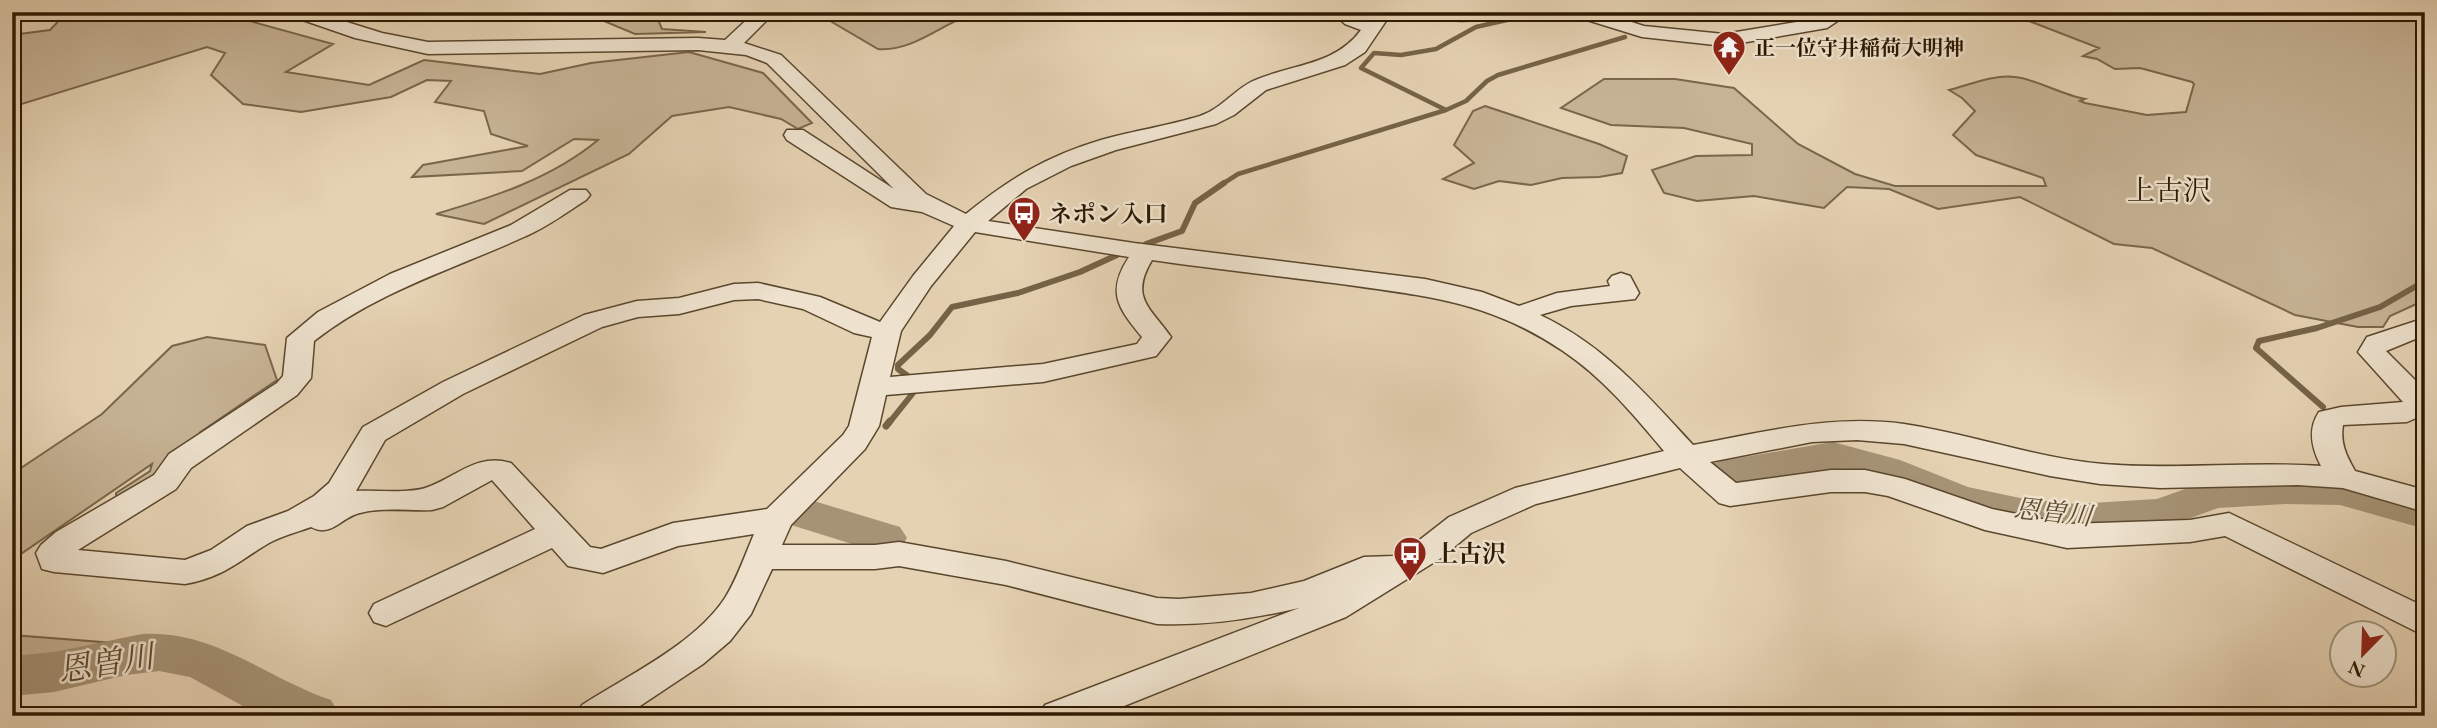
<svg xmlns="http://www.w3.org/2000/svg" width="2437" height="728" viewBox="0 0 2437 728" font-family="'EB Garamond','Noto Serif JP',serif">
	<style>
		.green { fill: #c6b395; stroke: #79664a; stroke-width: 2 }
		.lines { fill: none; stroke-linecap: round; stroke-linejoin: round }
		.stream-far2 { stroke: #756247; stroke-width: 4.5 }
		.stream-far1 { stroke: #756247; stroke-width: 6 }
		.stream { stroke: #756247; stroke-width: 7 }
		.river { fill: #a69376; fill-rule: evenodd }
		.minor-casing { stroke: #5a472d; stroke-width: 3 }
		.minor { fill: #eee2ce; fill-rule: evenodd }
		.labels { text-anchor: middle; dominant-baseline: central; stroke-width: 5; stroke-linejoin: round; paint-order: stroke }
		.far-poi-label { font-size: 21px; font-weight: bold; fill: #2c1900; stroke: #eee2ce; text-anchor: start }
		.poi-label { font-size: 24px; font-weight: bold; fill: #2c1900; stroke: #eee2ce; text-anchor: start }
		.water-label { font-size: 26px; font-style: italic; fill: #5d4a2f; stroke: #eee2ce }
		.quarter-label { font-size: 28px; fill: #2c1900; stroke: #eee2ce }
		.near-water-label { font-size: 32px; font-style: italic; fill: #5d4a2f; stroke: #eee2ce }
	</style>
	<rect width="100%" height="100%" fill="#e5d2b3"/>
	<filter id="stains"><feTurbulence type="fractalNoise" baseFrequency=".00286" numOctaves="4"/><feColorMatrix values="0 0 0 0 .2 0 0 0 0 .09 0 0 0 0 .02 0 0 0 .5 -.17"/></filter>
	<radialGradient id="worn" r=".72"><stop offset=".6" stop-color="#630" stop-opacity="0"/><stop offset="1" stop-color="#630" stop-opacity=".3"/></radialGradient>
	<path class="green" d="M67,12H217L333,44L286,72L369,85L424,60L540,74L591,63L689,52L763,73L812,123L798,129L781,119L729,107L672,116L629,154L484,224L436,214C493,197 551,179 598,140L574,139L522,171L412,177L423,165L528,146L491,134L484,111L435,102L451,81L427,80L391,97L301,112L243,104L211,75L225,53L207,47L12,107V35L50,30Z
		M419,12H641L657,17L662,29L706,32L635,34L592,16L431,15Z
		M815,12H978C944,21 915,52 878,49Z
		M2013,12H2425V300L2390,316L2383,327H2358L2295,315L2152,248L2114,244L2020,197L1938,209L1889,189L1847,187L1824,208L1754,196L1697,201L1664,193L1652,170L1696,156L1752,155V144L1684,128L1611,125L1561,108L1604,79H1675L1734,88L1798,144L1855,174L1895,186H2046L2043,178L1976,155L1953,135L1975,111L1962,98L1949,90C1969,85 1994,74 2015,77C2033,78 2062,95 2085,99L2080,101L2085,103L2147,115L2186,112L2194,84L2192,82L2140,68L2115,69L2097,59L2083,56L2099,48L2029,21Z
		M1485,106L1599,144L1627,156L1622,173L1599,177L1562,178L1531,185L1499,181L1474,189L1443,179L1474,163L1454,145L1473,111Z
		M207,337L265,345L277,380L199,433L214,424L218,431L128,501L116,495V493L150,471L152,464L12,560V474L102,414L172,346Z
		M12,635L140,645L135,662L12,671Z"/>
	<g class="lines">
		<path class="stream-far2" d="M1446,110L1361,68L1374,53L1401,55L1436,49L1476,27L1542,12
			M1221,185L1238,174L1446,110L1466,101L1487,81L1498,75L1625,37"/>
		<path class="stream-far1" d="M1146,244L1182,231L1195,203L1224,183
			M2323,407L2256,348L2259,341L2317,328L2380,307L2425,281
			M889,423L913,393L912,379L898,369V365L930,335L952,307L1018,293L1080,272L1117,255"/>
		<path class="stream" d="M886,426L890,421"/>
		<path class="river" d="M1833,442L1900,460L1968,487L2020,498L2075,504L2157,499L2213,479L2285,474L2340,475L2425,499V529L2340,505L2285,504L2218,508L2161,529L2075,534L2020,528L1959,515L1870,480L1833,470L1726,488L1711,484L1705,474L1711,464L1726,460Z
			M804,498L900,527L907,538L900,549L884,554L788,524L782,513L788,502Z
			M142,634C215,630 266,678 331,700L339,715L261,716L190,677L159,671L126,675L54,692L12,696V656L54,652Z"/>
		<defs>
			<path id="minor" d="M288,12H315L382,33L428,42L698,38L725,40L755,12H775L744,43L781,55L926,194L966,214C1011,178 1045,157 1101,140C1133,131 1167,126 1200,116C1221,109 1234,90 1253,81C1291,64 1335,66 1361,30L1345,24L1332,12H1353L1368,20L1374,12H1392L1365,52L1345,65L1266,90L1234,115L1216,124L1116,150L1071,166L1026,189L988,221L1134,243L1425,279L1482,292L1519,306L1557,293L1610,286L1608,281L1612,276L1621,273L1630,276L1639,293L1635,299L1571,306L1540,315C1604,345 1647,395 1693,445C1763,432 1833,414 1904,424C1971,434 2035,458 2103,464C2176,470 2248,461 2321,466C2312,449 2307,430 2319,412L2341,407L2403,402L2358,352L2367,337L2425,318V335L2386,351L2425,390V414L2407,422L2343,425C2340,443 2346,455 2355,471L2425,490V512L2343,488L2298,485L2160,488L2100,484L2050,476L1904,444L1857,440L1812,442L1710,462L1736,483L1831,470H1865L1905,479L1992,509L2067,524L2190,520L2229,513L2425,607V636L2225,536L2190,542L2067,548L1985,530L1888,496L1865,492H1831L1730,506L1719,503L1680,468L1536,504L1471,533L1441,558L1346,617L1099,716H1039L1045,705L1299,608C1252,619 1205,626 1157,624L1006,585L899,566L875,569H772L751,614L730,641L703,664L625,716H576L582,705C627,676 695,644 725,598C737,579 745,555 754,534L678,546L603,573L568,566L552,548L386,626L374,622L369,613L374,604L535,529L492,480L443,507L432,510C409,511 382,507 360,513C341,517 332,538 311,527C297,532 282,536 269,543C237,562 224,577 185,584L54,572L42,569L36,553L41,545L56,532L154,475L169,454L277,383L283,376L287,338L318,312L390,274L511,225L570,190H586L590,195L586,200C567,212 547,227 526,236C454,269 378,291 314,341L311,378L297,395L191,468L176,489L78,550L185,560L211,550L247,526L288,511L314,496L329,483L363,427L443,382L584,315L637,301L679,298L734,284L758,283L820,297L880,322L913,276L954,226L922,212L891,207L787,140L784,135L787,130H803L894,189L767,63L746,55L698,50L428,54L355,38L291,16ZM975,232L1129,257C1106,292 1118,308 1142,337L1137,344L1043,364L890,377L901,331L931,286ZM1152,260C1215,269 1278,276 1341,284C1426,296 1489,301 1563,351C1603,378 1633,414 1664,451L1515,488L1449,517L1417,542L1393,556L1364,557L1304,581L1251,593L1179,599L1157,598L1006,561L899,542L875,545H782L791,525L865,449L879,426L886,395L1043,382L1156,356L1171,337C1151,308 1129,298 1152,260ZM758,299L803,309L854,333L872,337L849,426L843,435L767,509L673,523L601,549L590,547L511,463C477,453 458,476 428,487C411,494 375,490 356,491L385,440L463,394L602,327L638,317L679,314L734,300Z
				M1417,12H1498C1484,26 1438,20 1420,16Z
				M1571,12H1600L1644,26L1724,34L1815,19L1828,12H1851L1827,28L1724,46L1642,37L1574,16Z"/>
		</defs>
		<use href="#minor" class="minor-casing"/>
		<use href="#minor" class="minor"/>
	</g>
	<defs>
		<symbol id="temple-pin" viewBox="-11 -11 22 30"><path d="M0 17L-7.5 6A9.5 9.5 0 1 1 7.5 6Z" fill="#8f2418" stroke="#eee2ce"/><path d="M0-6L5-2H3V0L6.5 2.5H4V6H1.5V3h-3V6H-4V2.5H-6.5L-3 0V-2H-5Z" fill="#fff"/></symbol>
		<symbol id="bus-pin" viewBox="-11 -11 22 30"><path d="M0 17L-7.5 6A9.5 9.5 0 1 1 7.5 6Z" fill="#8f2418" stroke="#eee2ce"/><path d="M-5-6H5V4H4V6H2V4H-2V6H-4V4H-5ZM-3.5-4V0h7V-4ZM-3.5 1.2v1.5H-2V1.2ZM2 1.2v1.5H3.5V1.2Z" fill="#fff"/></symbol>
	</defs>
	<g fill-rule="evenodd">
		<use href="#temple-pin" x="1710" y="28" width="38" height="52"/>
		<use href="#bus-pin" x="1005" y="194" width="38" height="52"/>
		<use href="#bus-pin" x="1391" y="534" width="38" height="52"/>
	</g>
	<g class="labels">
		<g class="far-poi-label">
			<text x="1754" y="47">正一位守井稲荷大明神</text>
		</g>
		<g class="poi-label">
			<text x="1048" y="213">ネポン入口</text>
			<text x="1434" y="553">上古沢</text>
		</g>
		<g class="water-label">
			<text transform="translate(2053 512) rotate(6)">恩曽川</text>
		</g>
		<g class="quarter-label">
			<text x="2169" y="190">上古沢</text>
		</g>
		<g class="near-water-label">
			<text transform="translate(106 663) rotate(-9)">恩曽川</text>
		</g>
	</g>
	<rect width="2437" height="728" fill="none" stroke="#e5d2b3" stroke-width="42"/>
	<rect x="14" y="14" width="2409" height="700" fill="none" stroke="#2c1900" stroke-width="3.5"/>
	<rect x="21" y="21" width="2395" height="686" fill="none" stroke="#2c1900" stroke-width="2"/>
	<g transform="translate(2363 654) rotate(203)"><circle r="33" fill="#eee2ce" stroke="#a0927c" stroke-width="2"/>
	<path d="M0-5L12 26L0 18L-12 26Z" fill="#8f2418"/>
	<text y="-10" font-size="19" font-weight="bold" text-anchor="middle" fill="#2c1900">N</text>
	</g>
	<rect width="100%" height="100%" filter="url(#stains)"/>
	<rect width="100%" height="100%" fill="url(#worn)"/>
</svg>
